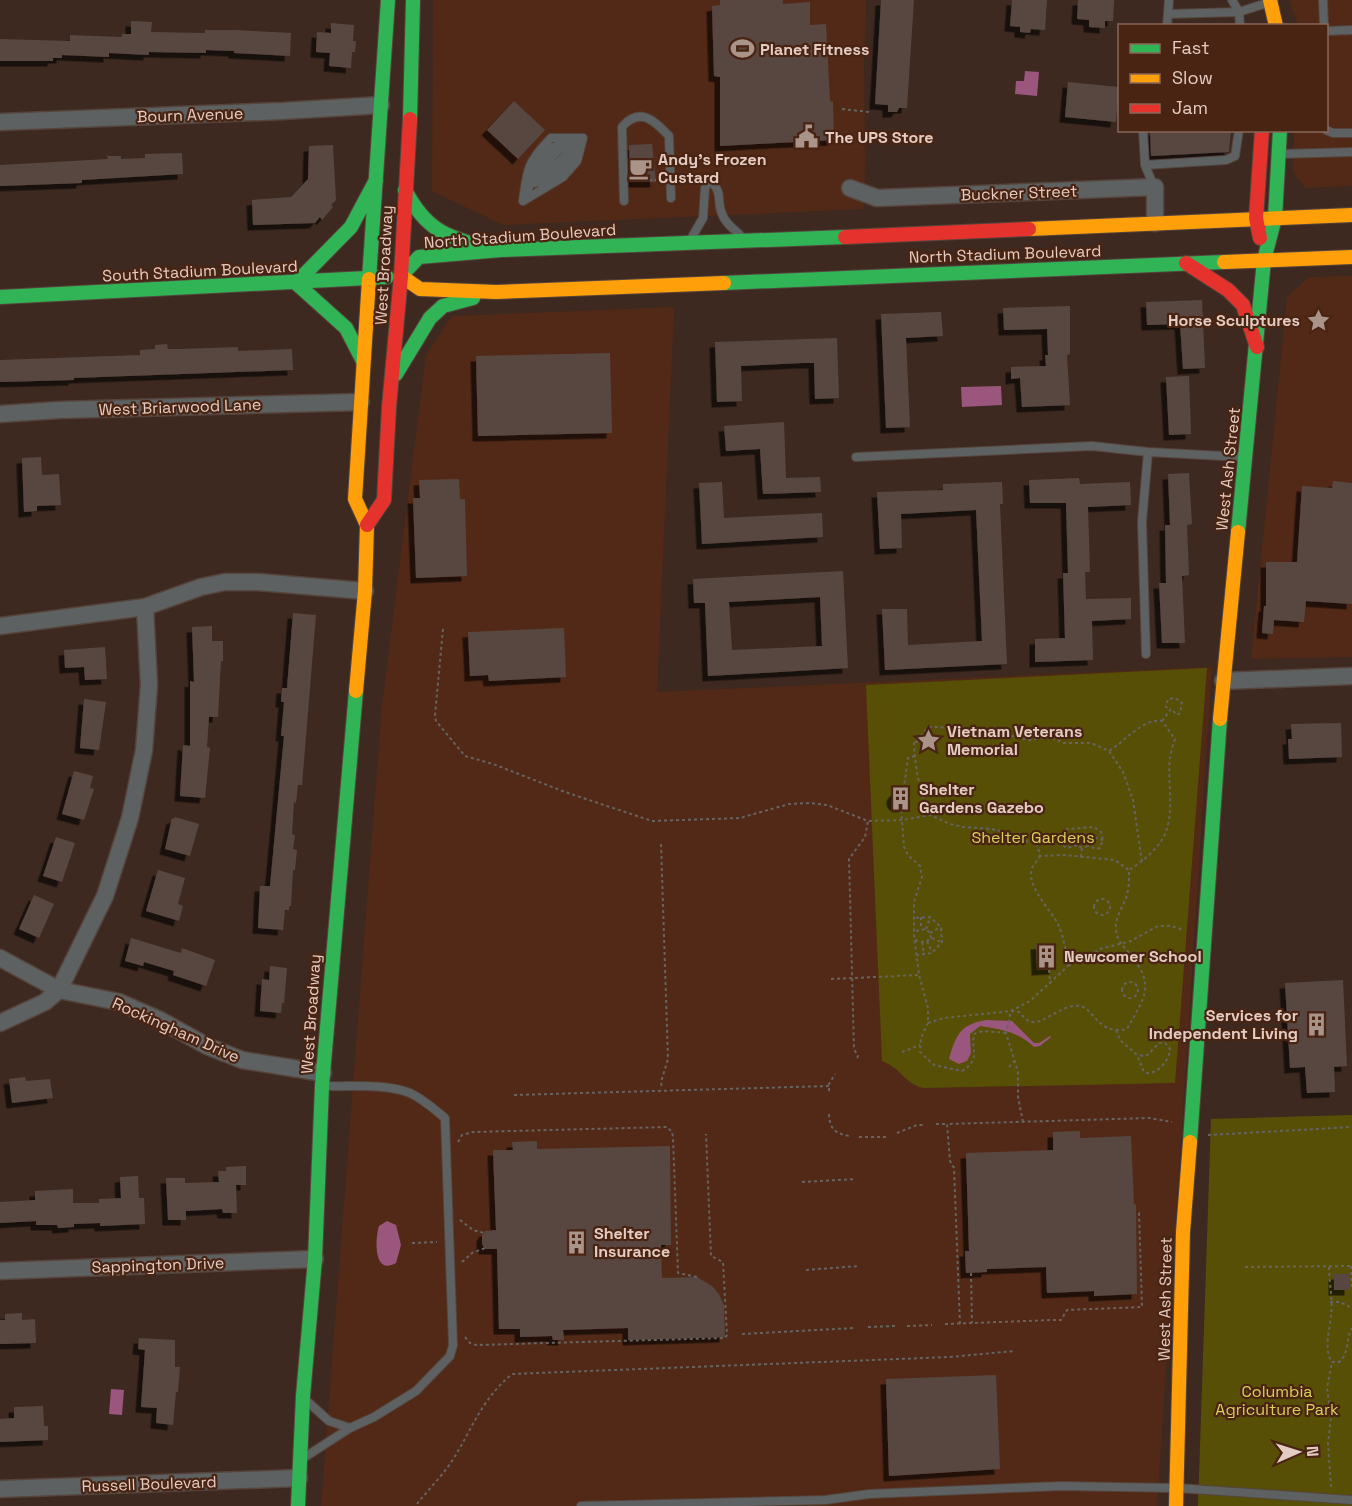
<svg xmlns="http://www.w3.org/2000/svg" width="1352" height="1506" viewBox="0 0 1352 1506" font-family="'Space Grotesk',sans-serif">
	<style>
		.built { fill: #522916 }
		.green { fill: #574f06 }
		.water { fill: #9a567d }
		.building { fill: #584740; fill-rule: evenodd; filter: url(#shadow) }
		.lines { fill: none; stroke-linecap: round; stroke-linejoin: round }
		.lane-casing { stroke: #55443c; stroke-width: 10 }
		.street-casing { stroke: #55443c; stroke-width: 19 }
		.fast-casing { stroke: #55443c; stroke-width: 16 }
		.slow-casing { stroke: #55443c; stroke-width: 16 }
		.jam-casing { stroke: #55443c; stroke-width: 16 }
		.path { stroke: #666361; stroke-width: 2; stroke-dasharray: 3 3; stroke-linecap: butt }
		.lane { stroke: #5e6161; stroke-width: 8 }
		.street { stroke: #5e6161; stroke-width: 16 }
		.fast { stroke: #30b455; stroke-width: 14 }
		.slow { stroke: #ff9f0a; stroke-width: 14 }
		.jam { stroke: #e5322d; stroke-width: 14 }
		.labels { text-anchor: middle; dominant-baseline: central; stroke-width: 4.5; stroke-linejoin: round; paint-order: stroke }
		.poi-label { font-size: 16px; font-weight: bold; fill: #e5ccc2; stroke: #4a2413; text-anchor: start }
		.street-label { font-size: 16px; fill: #e5ccc2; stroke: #4a2413 }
		.park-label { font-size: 16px; fill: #dad05b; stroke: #4a2413 }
	</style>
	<defs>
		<filter id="shadow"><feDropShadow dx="-5.5" dy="5.5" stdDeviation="0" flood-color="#0009"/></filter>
	</defs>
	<rect width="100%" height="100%" fill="#3d2920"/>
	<path class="built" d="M433,0H866L864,61L865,158L864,209L503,225L432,191Z
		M1289,0H1352V186L1306,188L1293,173L1294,131L1326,130V26L1298,25Z
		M1352,276V657L1251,659L1287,297L1309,277Z
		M674,307L657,692L1212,667L1157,1506H321L382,705L426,355L452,316Z"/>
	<path class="green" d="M1207,668L1175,1083L923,1088C904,1083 901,1068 882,1061L866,685Z
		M1352,1115V1506H1198L1211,1119Z"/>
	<path class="water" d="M1025,71L1039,72L1037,96L1015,94L1016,81H1024Z
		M1001,386L1002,405L962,407L961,387Z
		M987,1020L1012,1021L1034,1043H1039L1050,1036L1051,1037L1040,1046L1034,1047C1019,1032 1000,1029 980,1026L970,1034L971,1053L967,1061L959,1064L949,1059C956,1035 960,1024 987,1020Z
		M387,1221L396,1225L401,1245L396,1263C373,1276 375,1238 379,1226Z
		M111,1389L124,1390L122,1415L109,1414Z"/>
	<path class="building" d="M720,0H783V4L810,2V25L826,24L830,101L833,102L834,140L720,146V77L714,76L712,6L720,5Z
		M881,0H914L907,108H899L897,112H888V105L875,104Z
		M1012,0H1047L1045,30L1031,29L1030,33L1020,32V27L1010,26Z
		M1078,0H1114L1113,21H1105V28L1089,27V20L1077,19Z
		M131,21L152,22L151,32L205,33V30H235L291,33L290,56L234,53V51L206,50V53L149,52V55L109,53V57L62,55V58H53V61H0V39L70,41V35L122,37V34H131Z
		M331,23L354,25L353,41H356L355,52H352L351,68L329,66L330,53L316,52L317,32L331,33Z
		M1068,82L1119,87L1116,122L1065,117Z
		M514,101L545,130L518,159L487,130Z
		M1150,130H1231L1229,152L1151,156Z
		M652,144L656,182H630L629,145Z
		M333,145L336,200L331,205L333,207L322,220L320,217L315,223L253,225L252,200L291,197L308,179L309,146Z
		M182,153L183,174L82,180V183L0,186V165L108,159L107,156H121V159L145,158V154Z
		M1202,300L1205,368L1183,369L1180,324L1147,325L1146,302Z
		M1070,306V354L1067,355L1070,405L1022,407L1020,378L1011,379V367L1046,366L1045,355H1048L1047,329L1004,330L1003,308Z
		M941,312L943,336L906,338L910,427L886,428L881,314Z
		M837,338L839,398L815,399L814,363H802L741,366L742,401L717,402L715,342Z
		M167,344L168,349H181L238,347V351L292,349L293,370L74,378V380L0,382V360L140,355V350L155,349V345Z
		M610,353L612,433L478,436L476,356Z
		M1189,376L1191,434L1169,435L1166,377Z
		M784,422L786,478L820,477L821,492L763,494L760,449L726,451L724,426Z
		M41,457L42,475L59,474L61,505L37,506V511L24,512L22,458Z
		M1189,473L1192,524L1187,525L1189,575L1182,576L1185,643H1162L1159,583H1166L1165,525H1170L1168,474Z
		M1079,478L1080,484L1130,482L1131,505L1088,507L1090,572H1085L1086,599L1131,598V619L1092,621L1093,660L1035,662V639L1065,638L1063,573H1068L1066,503H1030L1029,480Z
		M459,479L460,499H465L467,576L416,578L413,498H420L419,480Z
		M1333,481L1352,483V604L1306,601L1304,622L1274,620L1273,634L1262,633L1264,606H1266V562H1297L1302,486L1332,488Z
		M722,482L724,518L822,513L823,537L702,544L699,483Z
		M1002,482L1003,504H1000L1007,664L885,670L882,609H907L908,645L982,641L976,510L901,514L902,548L880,549L877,492L943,490V484Z
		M843,571L848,668L708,676L705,603H694L693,579ZM820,597L822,646L732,650L729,602Z
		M293,613L316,615L302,785H298L296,803L294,802L292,834L295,835L293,849L297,850L295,870H293L291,906H289V910H285L283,930L258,928L260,886H270L284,736H281L284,702H281L282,688H287Z
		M212,626V641H223V661H221L218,717H209L207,747L210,748L205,798L180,796L183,745L190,746V681L194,682L192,627Z
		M564,628L566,677L489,681L488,675L470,676L468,632Z
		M105,647L107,679L85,680L84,667L65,668L64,650Z
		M84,699L106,702L99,750L80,748Z
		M1341,723L1342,757L1289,759L1288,739H1292L1291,724Z
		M74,771L93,776L90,788L94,789L84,820L62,814Z
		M892 798a9 9 0 1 1 18 0a9 9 0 1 1-18 0Z
		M175,817L199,824L190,856L165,849L172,818L174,819Z
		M56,837L75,843L62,882L43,876Z
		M158,870L185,878L178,904L183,906L179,921L146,911Z
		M34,895L54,904L39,938L19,929Z
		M131,938L181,953L182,948L215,960L206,986L173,975L174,971L144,962L143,966L125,961Z
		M1055,943V969L1037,970L1036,944Z
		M270,966L287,968L284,1003H282L281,1013L260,1011L262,979L269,980Z
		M1343,980L1347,1066L1334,1067L1335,1092L1307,1093L1305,1067L1290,1068L1285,983Z
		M25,1077L26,1081L50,1079L53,1098L12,1103L9,1079Z
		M1080,1131V1138L1131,1136L1134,1205L1136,1204L1137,1294L1094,1296V1291L1047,1293L1046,1267L987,1269V1272L966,1273L965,1251H969L966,1153L1053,1150V1132Z
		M537,1141V1149L670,1146L671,1245H661L662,1278L697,1277L712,1286L719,1294L724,1306L725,1337L628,1340V1328L563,1330L564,1340H553L552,1336L520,1337V1329H499L497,1249H485L482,1244V1236L485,1231L496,1230L493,1150H513L512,1142Z
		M246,1166V1185H236L237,1213H223L222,1209L186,1211V1220H168L166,1178H185V1183L219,1182L218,1171H226V1167Z
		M138,1176L139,1198H144L145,1224L100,1226V1223L74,1224V1227L58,1228L57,1225H36V1221L0,1223V1202L35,1200V1191L73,1189V1203H99V1199L121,1198L120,1177Z
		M1334,1274H1350V1290H1334Z
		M22,1313V1320L35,1319L36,1343L0,1344V1320H5V1314Z
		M139,1338L175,1340V1367H180L178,1392H176L173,1425L156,1423L157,1408L141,1407L145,1350L138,1349Z
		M996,1375L1000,1469L889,1476L886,1379Z
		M43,1406L44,1426H48V1440L0,1442V1419L14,1418V1407Z"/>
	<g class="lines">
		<defs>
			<path id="lane" d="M1232,0L1239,12L1240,26
				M1323,0L1324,26
				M1168,14L1239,12L1267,3
				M1167,26L1169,0
				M1326,31L1352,30
				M1143,130L1145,165L1154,187
				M1326,130L1333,133H1352
				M1280,154L1352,152
				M1145,165L1226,160L1235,156L1239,130
				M545,176L576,144
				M535,183C543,170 553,150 569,143
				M542,185L572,157L578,147
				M528,190C536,169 543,147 566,142
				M523,201C527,169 528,161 551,138H583
				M523,201L563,177L577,161L583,138
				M624,201L622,127C640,106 655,121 669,136L671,198
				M692,237L703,218L705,188L709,180C725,193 715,201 723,216C726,224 734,229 740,235
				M856,457L1092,446L1148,452L1242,457
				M1146,654L1142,522L1148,452
				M308,1402L329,1421L350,1428
				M305,1457L350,1428L374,1417L416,1391L450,1356L453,1345L445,1118C434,1109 423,1099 410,1093C385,1083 352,1087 326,1086
				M581,1506L825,1500L869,1494L1061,1486L1177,1488L1352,1500"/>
			<path id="street" d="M0,122L283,111L381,105
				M850,188L877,198L1155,187V223
				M0,414L59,410L361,402
				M0,626L145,607L201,587L225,582H258L365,591
				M1223,681L1352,676
				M0,958L59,990L119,1002L160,1020L207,1046L242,1060L323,1073
				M0,1023L45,1002L59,990L105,896L130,818L144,750L149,685L145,607
				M0,1271L315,1259
				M0,1489L299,1478"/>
			<path id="fast" d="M410,119L413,0
				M405,190C425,228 444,237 485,247
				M401,276L419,257L501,250L845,237
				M369,279L388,0
				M296,283L351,227L376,180
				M296,283L346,328L363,361
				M724,283L1224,262
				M0,297L387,277
				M396,374L430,318L443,306L473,298
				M1238,532L1264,260L1275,218L1280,130
				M1190,1142L1220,719
				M298,1506L303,1396L315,1259L322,1086L356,691"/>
			<path id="slow" d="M1270,0L1276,26
				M1029,229L1352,215
				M1224,262L1352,257
				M401,276L420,289L496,292L724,283
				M356,691L365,591L367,525L355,499L369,279
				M1220,719L1238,532
				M1176,1506L1183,1232L1190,1142"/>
			<path id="jam" d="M845,237L1029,229
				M1260,238L1256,218L1262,130
				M1186,263L1228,290L1243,305L1257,347
				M401,276L410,119
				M367,525L384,500L389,407L401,276"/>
		</defs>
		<use href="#lane" class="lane-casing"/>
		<use href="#street" class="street-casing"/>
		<use href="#fast" class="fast-casing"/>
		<use href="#slow" class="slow-casing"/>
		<use href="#jam" class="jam-casing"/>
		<path class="path" d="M842,109L869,112
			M643,180H656
			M443,629L435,715L436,721L465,756L493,764L565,792L652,821L740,818L789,804L809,803L827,805L868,821L903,820L930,815L950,824L963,827L991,829L1000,831L1012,839L1037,843L1040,856L1064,855L1115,860L1129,870
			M1162,721L1171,709L1177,715L1180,713L1182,703L1175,698L1168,699L1166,707L1171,709
			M915,742L926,741L930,736L929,727
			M915,756L908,758L901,808L904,847L908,855L920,866L922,877L914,902V935L919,975L928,1008V1023L921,1038L920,1052L934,1065L962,1071C981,1059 971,1052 974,1034L983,1031L1006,1033
			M930,815C919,790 915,768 914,742L929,727H941L971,736L997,733L1030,740L1050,737L1064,743H1091L1109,751L1123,772L1133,800L1142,862
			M1066,834L1077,839
			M1089,836L1103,840
			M661,844L668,1059L661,1082L662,1089
			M1077,845L1067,848L1064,846V837L1067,829L1094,827L1101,832L1103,840L1100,848L1096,849L1088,846
			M1081,857L1082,848L1088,846L1090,841L1086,834L1081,835L1077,839V845L1082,848
			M1094 907a8 8 0 1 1 16 0a8 8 0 1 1-16 0Z
			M921,917V929
			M916,918L930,917L941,927L942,942L932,953L917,955
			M926,929L930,918
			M916,931L926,929L930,933L931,938
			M930,933L941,927
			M915,940C922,942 926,943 931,938L942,942
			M927,941L932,952
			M922,942L924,954
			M1068,966L1100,949L1131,941L1158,926H1171L1184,930
			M1049,970L1050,984
			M831,979L919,975
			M1122 990a8 8 0 1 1 16 0a8 8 0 1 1-16 0Z
			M928,1023L944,1018L1011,1011L1030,1001L1068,966C1066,952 1064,937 1058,924C1050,909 1026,886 1032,868C1034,864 1038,860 1040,856
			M1116,1030L1120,1040L1137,1055L1144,1072C1155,1077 1170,1061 1170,1049C1161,1033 1154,1051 1146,1056L1137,1055
			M902,1052L920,1045
			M857,1058L858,1056L854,1049L849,859L865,837L868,821
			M1009,1067L1015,1061
			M829,1091V1084L835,1074
			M514,1095L829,1086
			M829,1114C830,1129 834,1133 849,1136
			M1023,1122L1018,1097V1072L1006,1033L1011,1011L1019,1012C1025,1019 1029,1023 1037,1022C1049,1018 1061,1008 1073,1006C1095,1002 1094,1036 1127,1029C1145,997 1156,985 1129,953C1122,944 1117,941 1116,929C1115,918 1122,908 1126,898C1129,889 1129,881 1129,870C1142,862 1159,848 1165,834C1175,810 1167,782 1170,758C1171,752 1173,745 1175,739L1162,721C1143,718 1124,742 1109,751
			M936,1124H945
			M897,1133L917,1125H924
			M1208,1135L1352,1127
			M859,1137H887
			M458,1142L462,1135L473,1132L667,1127L672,1132L673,1137L678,1273L697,1277
			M802,1182L856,1179
			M460,1220L473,1230L484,1233
			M412,1243L437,1242
			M462,1262L472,1253L485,1248
			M1351,1266L1352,1290
			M1245,1267L1352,1266
			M1329,1267C1329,1282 1333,1300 1331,1315C1330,1330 1323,1349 1332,1362H1339C1350,1353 1345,1339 1352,1328
			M806,1270L859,1266
			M971,1273L972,1323
			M1330,1302H1340L1352,1308
			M945,1324L1053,1320H1061L1067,1310L1142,1307L1139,1213L1136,1212
			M960,1324L954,1168L950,1161L947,1124L1149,1118L1172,1122
			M907,1326L932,1325
			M868,1327L895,1326
			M742,1334L854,1328
			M465,1337L470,1343L476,1345L725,1338L727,1335L723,1262L711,1256L706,1134
			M1331,1487L1328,1443L1331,1418L1327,1388L1332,1362
			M417,1504C428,1490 442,1476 452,1461C473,1428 480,1401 512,1374L950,1357L1014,1351"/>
		<use href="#lane" class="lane"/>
		<use href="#street" class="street"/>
		<use href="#fast" class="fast"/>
		<use href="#slow" class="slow"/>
		<use href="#jam" class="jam"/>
	</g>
	<defs>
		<symbol id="stadium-bare" viewBox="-9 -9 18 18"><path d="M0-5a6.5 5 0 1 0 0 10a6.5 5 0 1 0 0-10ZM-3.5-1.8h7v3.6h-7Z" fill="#aa9389" stroke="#4a2413" stroke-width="2.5" paint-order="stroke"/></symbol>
		<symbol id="civic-bare" viewBox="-9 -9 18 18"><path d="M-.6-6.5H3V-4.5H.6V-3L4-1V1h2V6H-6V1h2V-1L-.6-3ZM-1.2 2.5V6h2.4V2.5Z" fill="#aa9389" stroke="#4a2413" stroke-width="2.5" paint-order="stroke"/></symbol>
		<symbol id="cafe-bare" viewBox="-9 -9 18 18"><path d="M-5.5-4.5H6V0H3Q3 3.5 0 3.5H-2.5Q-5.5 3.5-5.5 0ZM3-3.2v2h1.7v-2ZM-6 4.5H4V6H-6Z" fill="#aa9389" stroke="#4a2413" stroke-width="2.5" paint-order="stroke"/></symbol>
		<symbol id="sight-bare" viewBox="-9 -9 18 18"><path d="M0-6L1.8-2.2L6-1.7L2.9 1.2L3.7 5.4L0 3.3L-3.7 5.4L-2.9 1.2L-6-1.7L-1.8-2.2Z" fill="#aa9389" stroke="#4a2413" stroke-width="2.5" paint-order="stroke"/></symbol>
		<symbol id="building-bare" viewBox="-9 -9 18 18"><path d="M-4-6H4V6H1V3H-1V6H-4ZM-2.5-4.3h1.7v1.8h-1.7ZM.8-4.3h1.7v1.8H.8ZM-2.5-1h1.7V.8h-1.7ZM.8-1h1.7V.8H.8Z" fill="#aa9389" stroke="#4a2413" stroke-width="2.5" paint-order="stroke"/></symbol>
	</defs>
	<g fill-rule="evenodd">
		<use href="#stadium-bare" x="726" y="32" width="33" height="33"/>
		<use href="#civic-bare" x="790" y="120" width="33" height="33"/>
		<use href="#cafe-bare" x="624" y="152" width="33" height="33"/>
		<use href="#sight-bare" x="1302" y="304" width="33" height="33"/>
		<use href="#sight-bare" x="912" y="724" width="33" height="33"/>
		<use href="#building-bare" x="884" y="782" width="33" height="33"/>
		<use href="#building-bare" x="1030" y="940" width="33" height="33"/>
		<use href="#building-bare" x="1300" y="1008" width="33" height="33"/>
		<use href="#building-bare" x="560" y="1226" width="33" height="33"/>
	</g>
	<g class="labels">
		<g class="poi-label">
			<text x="760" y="49">Planet Fitness</text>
			<text x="825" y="137">The UPS Store</text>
			<text x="658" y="159">Andy's Frozen<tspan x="658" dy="18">Custard</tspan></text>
			<text x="1300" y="320" text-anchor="end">Horse Sculptures</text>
			<text x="947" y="731">Vietnam Veterans<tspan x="947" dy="18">Memorial</tspan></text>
			<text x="919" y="789">Shelter<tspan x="919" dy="18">Gardens Gazebo</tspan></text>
			<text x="1064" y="956">Newcomer School</text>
			<text x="1298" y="1015" text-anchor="end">Services for<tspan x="1298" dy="18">Independent Living</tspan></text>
			<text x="594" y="1233">Shelter<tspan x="594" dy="18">Insurance</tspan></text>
		</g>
		<g class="street-label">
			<text transform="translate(190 115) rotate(-2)">Bourn Avenue</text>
			<text transform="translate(1019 193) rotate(-2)">Buckner Street</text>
			<text transform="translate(520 236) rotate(-4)">North Stadium Boulevard</text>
			<text transform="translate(1005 254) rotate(-2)">North Stadium Boulevard</text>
			<text transform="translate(384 265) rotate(-87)">West Broadway</text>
			<text transform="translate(200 271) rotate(-3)">South Stadium Boulevard</text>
			<text transform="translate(180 407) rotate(-2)">West Briarwood Lane</text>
			<text transform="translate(1228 469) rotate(-84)">West Ash Street</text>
			<text transform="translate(311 1014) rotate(-86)">West Broadway</text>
			<text transform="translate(176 1030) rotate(24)">Rockingham Drive</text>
			<text transform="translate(158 1265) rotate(-2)">Sappington Drive</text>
			<text transform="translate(1165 1299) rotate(-89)">West Ash Street</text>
			<text transform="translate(149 1484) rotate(-2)">Russell Boulevard</text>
		</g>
		<g class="park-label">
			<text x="1033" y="837">Shelter Gardens</text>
			<text x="1277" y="1391">Columbia<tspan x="1277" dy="18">Agriculture Park</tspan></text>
		</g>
	</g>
	<rect x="1118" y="24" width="210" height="108" fill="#4a2413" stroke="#886759" stroke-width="1.5"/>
	<rect x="1130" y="44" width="30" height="9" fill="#30b455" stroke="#886759" stroke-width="1.5"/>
	<text x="1172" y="54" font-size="18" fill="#e5ccc2">Fast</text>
	<rect x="1130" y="74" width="30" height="9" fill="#ff9f0a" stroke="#886759" stroke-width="1.5"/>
	<text x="1172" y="84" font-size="18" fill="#e5ccc2">Slow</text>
	<rect x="1130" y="104" width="30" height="9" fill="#e5322d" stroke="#886759" stroke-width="1.5"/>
	<text x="1172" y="114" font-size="18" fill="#e5ccc2">Jam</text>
	<g transform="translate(1298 1452) rotate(87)" stroke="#4a2413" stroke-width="4.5" paint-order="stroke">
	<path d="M0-4.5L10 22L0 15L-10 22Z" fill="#e5ccc2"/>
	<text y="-9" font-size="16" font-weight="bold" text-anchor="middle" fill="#e5ccc2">N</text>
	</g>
</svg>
